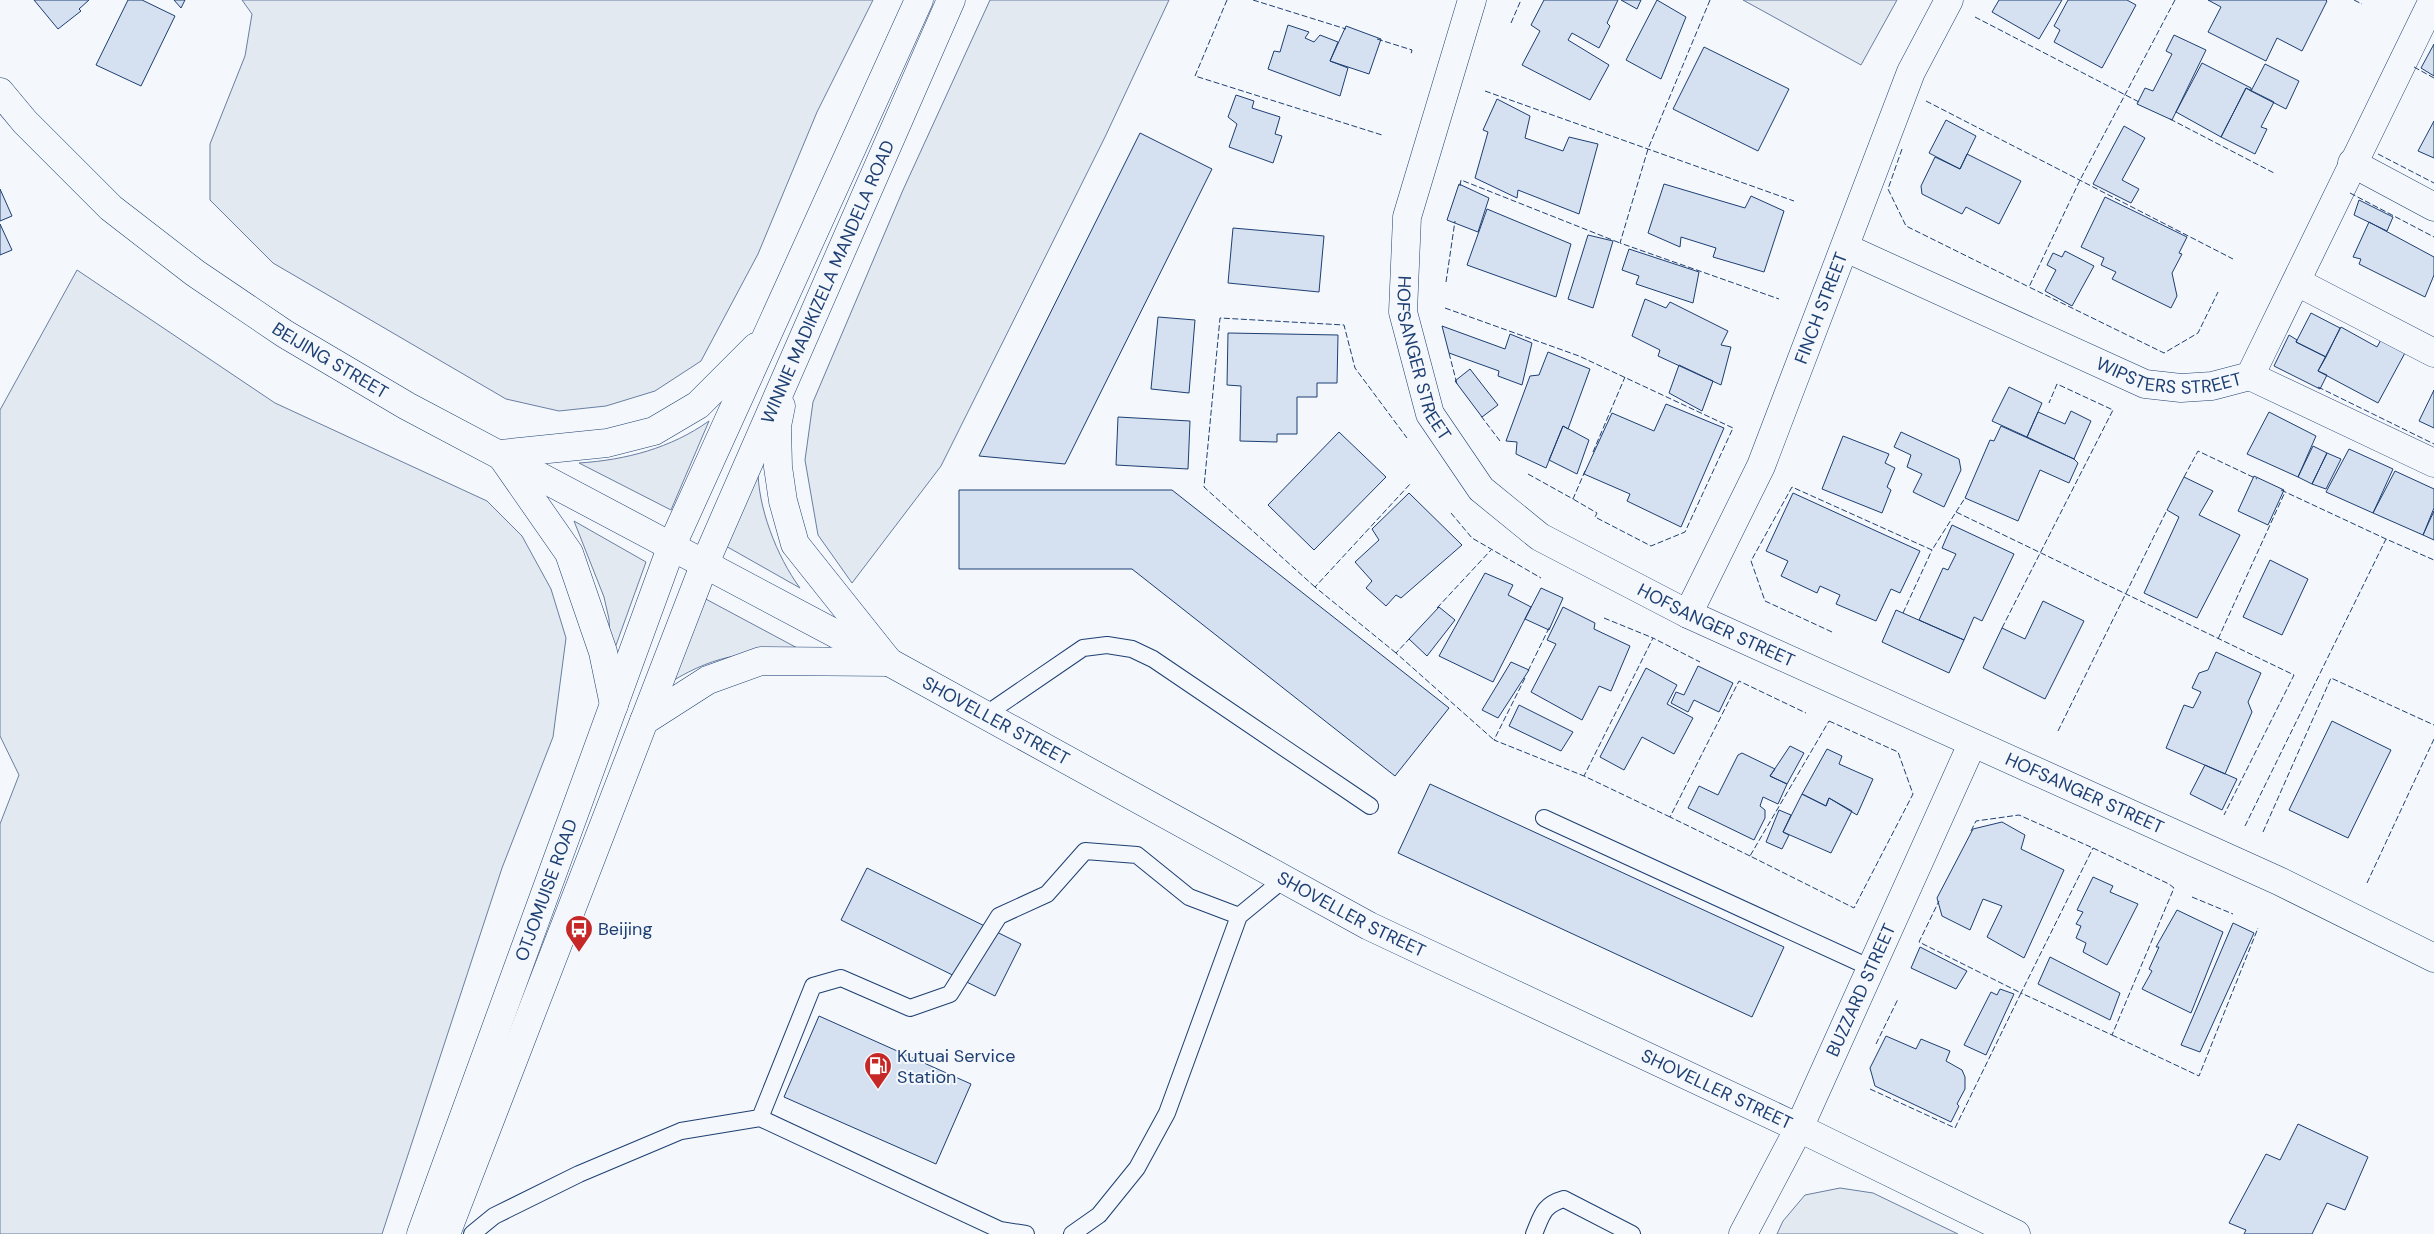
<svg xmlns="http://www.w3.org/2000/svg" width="2434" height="1234" viewBox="0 0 2434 1234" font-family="'DM Sans',sans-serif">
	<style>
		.green { fill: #e3e9f0; stroke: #687fa3 }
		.building { fill: #d5e0f0; stroke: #1d3f73 }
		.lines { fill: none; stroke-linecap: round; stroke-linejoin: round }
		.lane-casing { stroke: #1d3f73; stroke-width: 18 }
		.street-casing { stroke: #1d3f73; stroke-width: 29 }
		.secondary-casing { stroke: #1d3f73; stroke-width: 29 }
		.lane { stroke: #f4f7fb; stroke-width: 16 }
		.street { stroke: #f4f7fb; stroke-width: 28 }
		.secondary { stroke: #f4f7fb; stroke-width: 28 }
		.fence { stroke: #1d3f73; stroke-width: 1; stroke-dasharray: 6 2.5; stroke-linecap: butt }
		.labels { text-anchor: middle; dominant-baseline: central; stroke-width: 4; stroke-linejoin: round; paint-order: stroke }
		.street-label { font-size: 18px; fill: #1d3f73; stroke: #f4f7fb }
		.poi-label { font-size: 18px; fill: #1d3f73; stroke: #f4f7fb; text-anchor: start }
	</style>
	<rect width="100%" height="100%" fill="#f4f7fb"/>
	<path class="green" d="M242,0H873L817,112L758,254L701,361L655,391L606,406L559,411L506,399L273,263L210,200V144L245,56L252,14Z
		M990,0H1169L1105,137L941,466L852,583L818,535L805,460L813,402L903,190Z
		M1743,0H1897L1861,65Z
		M77,270L275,403L487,501L522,536L551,589L566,638L553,737L502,868L382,1234H0V824L19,775L0,736V410Z
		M709,421L671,510L579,463C626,460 671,448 709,421Z
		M758,467C757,506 777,557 800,588L724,545Z
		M574,521L646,562L611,659L609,619L604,597Z
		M702,597L801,650C740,653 714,654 661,688Z
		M1840,1188L1873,1193L1958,1234H1777L1783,1221L1805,1195Z"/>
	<path class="building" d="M34,0H89L79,9L81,11L58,29Z
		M128,0H142L175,16L141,86L96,65Z
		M174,0H185L181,8Z
		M1544,0H1618L1607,23L1610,26L1599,48L1572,33L1568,40L1609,65L1590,100L1522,65L1540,31L1531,25Z
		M1621,0H1641L1637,9Z
		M1657,0L1686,17L1661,79L1626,60Z
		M1999,0H2062L2039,39L1992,12Z
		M2068,0H2127L2136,5L2102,68L2054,42L2060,30L2054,26Z
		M2208,0H2326L2327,1L2302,51L2277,38L2266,61L2208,32L2221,7Z
		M1288,25L1309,32L1305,38L1314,42L1320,35L1338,42L1330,61L1348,68L1340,96L1268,69L1274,51L1280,52Z
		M1346,26L1381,39L1369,74L1330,61Z
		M2174,35L2206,50L2172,120L2137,104L2145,88L2153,91L2172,54L2166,51Z
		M2434,44V76L2421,68Z
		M1704,47L1789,89L1758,151L1673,109Z
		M2202,63L2251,88V91L2246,88L2221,137L2176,112Z
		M2265,64L2299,81L2286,109L2251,91Z
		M2246,88L2274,102L2261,127L2267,129L2255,154L2221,137Z
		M1236,95L1254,101L1252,108L1280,117L1275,134L1282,136L1273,163L1229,147L1237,124L1228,117Z
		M1497,99L1530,116L1525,138L1563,151L1569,137L1598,144L1579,214L1518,190L1517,198L1475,178L1488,132L1483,130Z
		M1946,120L1976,136L1960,169L1929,153Z
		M2434,121V158L2418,151Z
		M2124,126L2145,138L2122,180L2139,189L2131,203L2093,184Z
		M1140,133L1212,169L1065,464L979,456Z
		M1967,154L2021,181L1999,224L1966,207L1962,214L1922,194L1921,186L1935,157L1960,169Z
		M1459,184L1489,198L1478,232L1447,220Z
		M1664,184L1745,208L1751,196L1784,211L1764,272L1713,257L1716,248L1681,237L1680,247L1648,233Z
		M0,189L12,216L0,221Z
		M2105,197L2187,237L2179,253L2182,254L2172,273L2177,296L2171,308L2112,279L2116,272L2101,265L2104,258L2081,247Z
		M2359,200L2393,217L2387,231L2354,215Z
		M1487,209L1571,244L1556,297L1467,265Z
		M2369,222L2434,257V275L2425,297L2359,264L2361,259L2353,257Z
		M0,224L12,250L0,255Z
		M1233,228L1324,236L1319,292L1228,283Z
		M1588,235L1613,241L1593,308L1568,299Z
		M1629,249L1699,272L1693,303L1636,284L1639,276L1622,270Z
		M2065,251L2094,266L2072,306L2045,291L2056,270L2047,265L2053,253L2062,257Z
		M1645,299L1666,308L1670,302L1728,331L1721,345L1731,347L1721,385L1658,356L1660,350L1632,336Z
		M2311,313L2340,328L2326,357L2296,342Z
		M1158,317L1195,320L1189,393L1151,389Z
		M1442,326L1505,349L1510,334L1532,343L1522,385L1498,376L1499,371L1449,353Z
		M2341,327L2377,347L2382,338L2406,351L2378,403L2318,371Z
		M1228,333L1338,335L1337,383H1317V397H1297V434H1277V442L1240,441L1241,386L1227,385Z
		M2289,335L2297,340L2296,342L2326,357L2318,371L2327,375L2320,389L2274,366Z
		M1548,352L1590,369L1568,429L1563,426L1546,468L1516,454L1517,442L1506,441L1530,376L1539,375Z
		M1679,365L1713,381L1702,411L1669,393Z
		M1470,369L1498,405L1482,417L1455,381Z
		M2009,387L2042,403L2027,437L1992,421Z
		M2434,390V428L2419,421Z
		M1666,404L1724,428L1681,527L1627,501L1630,494L1584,474L1612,413L1654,431Z
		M2071,411L2091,421L2074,459L2027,437L2038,412L2065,424Z
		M2269,412L2316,436L2298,477L2247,454Z
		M1118,417L1190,421L1188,469L1116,465Z
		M1563,426L1589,440L1577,474L1549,460Z
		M2001,426L2074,459L2078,463L2069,483L2040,470L2018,521L1965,498L1990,440L1994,441Z
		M1339,432L1386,477L1314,550L1268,505Z
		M1901,432L1959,459L1961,470L1944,507L1913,492L1922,474L1907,467L1911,455L1894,447Z
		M1843,436L1889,454L1885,463L1895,468L1887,487L1891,490L1882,513L1822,489Z
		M2313,446L2327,453L2312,484L2298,477Z
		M2349,449L2393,469L2373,513L2326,492Z
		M2327,453L2341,459L2326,489L2312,484Z
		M2395,471L2434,489V508L2423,535L2373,513Z
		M2254,476L2284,490L2268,525L2238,511Z
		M2184,477L2213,491L2199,515L2240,535L2197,618L2144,593L2179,517L2167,510Z
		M959,490H1172L1449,708L1395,776L1132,569H959Z
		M1409,493L1462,545L1401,598L1396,595L1386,606L1366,588L1372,581L1355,562L1379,540L1372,529Z
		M1793,493L1920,551L1900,593L1891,589L1876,621L1836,604L1840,595L1820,586L1817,593L1781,576L1788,561L1766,551Z
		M2434,511V540L2423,535Z
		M1952,525L2014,554L1982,621L1974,617L1964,640L1919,620L1943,568L1948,570L1956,554L1942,548Z
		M2270,560L2308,579L2282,635L2243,617Z
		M1485,573L1513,585L1508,595L1531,607L1493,682L1439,656Z
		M1541,588L1563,598L1549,630L1525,619Z
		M2043,601L2084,621L2045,699L1983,668L2002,628L2025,639Z
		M1439,607L1455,620L1427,656L1409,639Z
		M1563,607L1595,623L1594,629L1630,646L1611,691L1599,686L1582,720L1531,692L1556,644L1547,640Z
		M1896,610L1964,640L1949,673L1882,642Z
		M2216,652L2261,673L2248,702L2252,712L2225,774L2166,748L2184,705L2193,708L2201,692L2192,688L2199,673L2208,670Z
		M1511,662L1529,670L1498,718L1482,710Z
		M1698,666L1733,683L1719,712L1694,700L1688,712L1671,703L1676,692L1684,695Z
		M1646,668L1677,685L1667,704L1693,718L1674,754L1642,737L1624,770L1600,757Z
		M1519,705L1573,732L1561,751L1509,726Z
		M2332,721L2391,750L2348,838L2289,810Z
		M1790,746L1804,753L1787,784L1770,776Z
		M1827,749L1842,756L1839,764L1873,779L1857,815L1829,798L1826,806L1802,794Z
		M1742,753L1775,769L1770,776L1787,784L1778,804L1763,797L1760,806L1765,810V818L1754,840L1688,808L1699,786L1718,795L1738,755Z
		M2205,765L2237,779L2222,810L2190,794Z
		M1430,784L1784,947L1752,1017L1398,853Z
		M1802,794L1826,806L1829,798L1852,811L1831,853L1783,832Z
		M1779,810L1791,815L1783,832L1789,835L1782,849L1766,842Z
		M2002,822L2025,835L2021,849L2064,870L2024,958L1987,937L2002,906L1983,899L1970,930L1942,916L1937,898L1973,829Z
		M867,868L1021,944L995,996L841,920Z
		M2093,877L2113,886L2110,892L2138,904L2107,965L2083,952L2086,943L2076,938L2081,926L2076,924L2083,912L2077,910Z
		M2177,910L2223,932L2191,1013L2142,989L2152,971L2149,969L2159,947H2156Z
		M2233,923L2254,933L2200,1052L2181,1045Z
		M1920,947L1967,971L1956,989L1911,968Z
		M2050,957L2120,993L2110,1020L2038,984Z
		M2000,989L2014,994L1986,1055L1964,1045L1991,992L1997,995Z
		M819,1016L971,1084L936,1164L784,1097Z
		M1886,1036L1916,1049L1921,1039L1950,1051L1946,1061L1962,1070L1965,1077V1089L1957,1104L1959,1106L1951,1122L1875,1086L1870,1068Z
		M2298,1124L2368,1157L2345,1210L2327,1203L2312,1234H2244L2246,1230L2229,1223L2266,1154L2280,1160Z"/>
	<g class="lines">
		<defs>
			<path id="lane" d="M985,715L1083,648L1107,645L1132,649L1153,659L1370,806
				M1544,818L1871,968
				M472,1234L494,1216L579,1174L681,1131L760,1118
				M1026,1234L1000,1230L760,1118L813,986L841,978L910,1008L950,994L999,916L1047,894L1085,851L1137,855L1189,897L1239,916
				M1072,1234L1099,1215L1137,1168L1167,1113L1239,916L1284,879
				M1534,1234C1542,1215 1543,1205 1564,1199L1632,1234"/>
			<g id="street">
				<path id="s1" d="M1472,0L1407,217L1403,312L1430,414L1481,489L1540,537L1688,614L2279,881L2434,958"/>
				<path id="s2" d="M0,92L25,122L111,208L195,273L285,334L407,406L889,662L1369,926L1799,1128L2016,1234"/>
				<path d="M2352,163L2434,207"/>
				<path id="s3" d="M1846,248L2145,384L2181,388L2212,386L2250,376L2433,0"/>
				<path d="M2297,282L2434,353"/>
				<path d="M2250,376L2434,463"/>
				<path id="s4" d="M1688,614L1761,466L1911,72L1949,0"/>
				<path id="s5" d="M1743,1234L1799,1128L1972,744"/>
			</g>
			<g id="secondary">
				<path d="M781,406L777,426L778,467L783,501L795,544L889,662"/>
				<path d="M614,705L603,652L569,553L500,454L607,443L654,431L698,405L756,347"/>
				<path d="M644,721L708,680L761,661L889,662"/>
				<path id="s6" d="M421,1234L672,545L919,0"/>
				<path id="s7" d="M446,1234L705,563L951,0"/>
			</g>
		</defs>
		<use href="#lane" class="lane-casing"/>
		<use href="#street" class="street-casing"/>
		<use href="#secondary" class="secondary-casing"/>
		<use href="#lane" class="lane"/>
		<use href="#street" class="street"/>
		<use href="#secondary" class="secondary"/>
		<path class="fence" d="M1227,0L1195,76L1382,135
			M1253,0L1346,29
			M1710,0L1648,149L1620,243L1779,299
			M2175,0L2080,180L2029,287L2164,353L2198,333L2218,292
			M2354,0L2362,4
			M1975,17L2139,102
			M1511,23L1521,0
			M1377,39L1412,50L1411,54
			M2414,67L2434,78
			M1485,91L1794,201
			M1926,101L2233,259
			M2170,119L2274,173
			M1902,149L1888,189L1906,226L2029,287
			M2378,154L2434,183
			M1460,186L1461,180L1620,243
			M2350,193L2434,237
			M1446,282L1455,221
			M1445,308L1579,356L1733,428L1685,532L1651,546L1595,517L1597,513L1573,499
			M1449,353L1457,384
			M2318,387L2434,444
			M1481,416L1500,441
			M1593,452L1625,377
			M1528,474L1573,499L1585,471
			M2184,477L2198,451L2257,479
			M2281,490L2386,539
			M1956,512L1965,498
			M1451,513L1472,538L1541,578
			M1315,587L1204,487L1220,318L1344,325L1355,368L1407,438
			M1437,608L1491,550
			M1903,613L1932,550
			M1604,618L1653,638
			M2002,628L2113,410L2057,384L2049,403
			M1832,632L1765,601L1751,561L1792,487L1932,550L1956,512L2294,675L2224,815
			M1410,638L1396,653L1494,740
			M2218,639L2285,492
			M1396,653L1315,587L1411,483
			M1528,671L1550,626
			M1525,678L1494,740L1584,776
			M1829,721L1898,752L1913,794L1854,908L1750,856Z
			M2058,731L2167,510
			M1670,817L1584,776L1653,638L1700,662
			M2245,826L2386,539L2434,560
			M1971,831L1976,821L2019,815L2093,848
			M2263,832L2331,678L2434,725
			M2093,848L2169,884L2174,888L2112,1035L2021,993Z
			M1750,856L1670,817L1739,681L1806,713
			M2367,883L2434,739
			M2192,897L2233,914
			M2112,1035L2199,1076L2258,928
			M1876,1044L1898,999
			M1870,1089L1955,1128L2021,993L1919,942L1939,901"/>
	</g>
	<defs>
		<symbol id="bus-pin" viewBox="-11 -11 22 30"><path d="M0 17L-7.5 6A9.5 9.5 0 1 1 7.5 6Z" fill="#c62828" stroke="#f4f7fb"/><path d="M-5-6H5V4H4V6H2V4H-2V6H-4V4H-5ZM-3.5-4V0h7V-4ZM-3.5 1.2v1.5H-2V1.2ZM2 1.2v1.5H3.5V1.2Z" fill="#fff"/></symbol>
		<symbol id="fuel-pin" viewBox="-11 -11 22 30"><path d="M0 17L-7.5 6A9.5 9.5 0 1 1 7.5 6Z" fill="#c62828" stroke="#f4f7fb"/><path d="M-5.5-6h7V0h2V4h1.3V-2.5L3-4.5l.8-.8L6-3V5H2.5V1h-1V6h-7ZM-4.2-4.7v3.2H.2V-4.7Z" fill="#fff"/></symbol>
	</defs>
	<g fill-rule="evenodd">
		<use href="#bus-pin" x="563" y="913" width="32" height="43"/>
		<use href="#fuel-pin" x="862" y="1050" width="32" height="43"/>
	</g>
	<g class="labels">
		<g class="street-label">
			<text stroke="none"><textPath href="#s7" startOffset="1026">WINNIE MADIKIZELA MANDELA ROAD</textPath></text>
			<text stroke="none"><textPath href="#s4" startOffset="334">FINCH STREET</textPath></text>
			<text stroke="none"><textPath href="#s1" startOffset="371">HOFSANGER STREET</textPath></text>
			<text stroke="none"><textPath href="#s2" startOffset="428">BEIJING STREET</textPath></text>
			<text stroke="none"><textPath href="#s3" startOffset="351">WIPSTERS STREET</textPath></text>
			<text stroke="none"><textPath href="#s1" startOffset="791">HOFSANGER STREET</textPath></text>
			<text stroke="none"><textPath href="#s2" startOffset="1185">SHOVELLER STREET</textPath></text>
			<text stroke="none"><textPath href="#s1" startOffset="1196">HOFSANGER STREET</textPath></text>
			<text stroke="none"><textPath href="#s6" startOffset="366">OTJOMUISE ROAD</textPath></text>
			<text stroke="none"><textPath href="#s2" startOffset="1590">SHOVELLER STREET</textPath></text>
			<text stroke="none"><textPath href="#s5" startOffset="271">BUZZARD STREET</textPath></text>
			<text stroke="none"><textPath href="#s2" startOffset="1995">SHOVELLER STREET</textPath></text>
		</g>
		<g class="poi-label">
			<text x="598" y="929">Beijing</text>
			<text x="897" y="1056">Kutuai Service<tspan x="897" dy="21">Station</tspan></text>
		</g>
	</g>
</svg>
